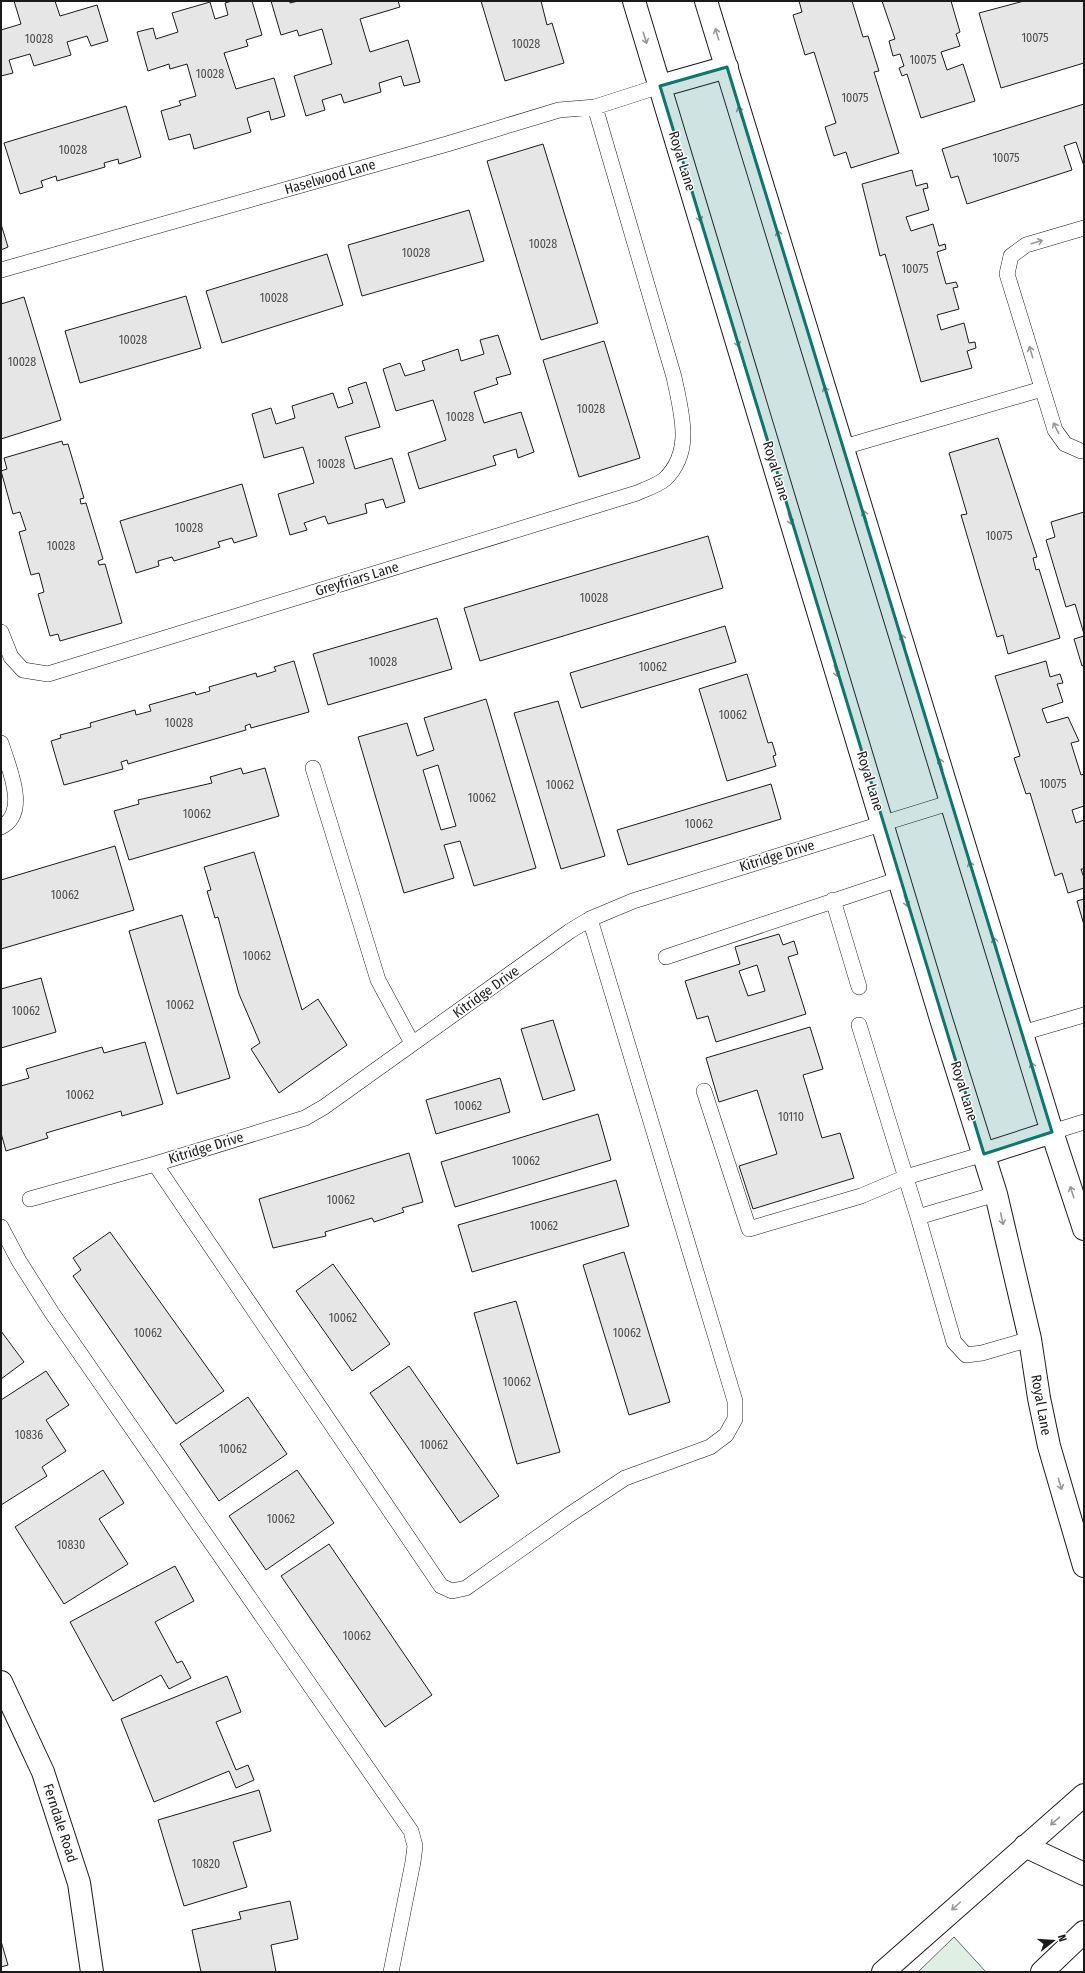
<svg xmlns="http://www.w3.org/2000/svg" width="1085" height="1973" viewBox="0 0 1085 1973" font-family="'Fira Sans Condensed',sans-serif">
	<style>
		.green { fill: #e0efe3; stroke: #6a6a6a }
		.building { fill: #e6e6e6; stroke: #1a1a1a; fill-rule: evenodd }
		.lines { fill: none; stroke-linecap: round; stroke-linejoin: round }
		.service-casing { stroke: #1a1a1a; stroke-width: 16 }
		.tertiary-casing { stroke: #1a1a1a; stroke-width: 24 }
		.secondary-casing { stroke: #1a1a1a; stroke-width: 24 }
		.service { stroke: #fff; stroke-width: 15 }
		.tertiary { stroke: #fff; stroke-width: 22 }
		.secondary { stroke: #fff; stroke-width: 22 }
		.oneway { stroke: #989898 }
		.marked { fill: #0f766e; fill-opacity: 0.2; stroke: #0f766e; stroke-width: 3; stroke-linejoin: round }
		.labels { text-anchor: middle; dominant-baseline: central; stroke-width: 3; stroke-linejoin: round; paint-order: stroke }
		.number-label { font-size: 12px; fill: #4d4d4d }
		.street-label { font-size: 14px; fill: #1a1a1a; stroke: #fff }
	</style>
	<rect width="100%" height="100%" fill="#fff"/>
	<path class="green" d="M954,1937L986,1972H918Z"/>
	<path class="building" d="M14,1H55L60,16L97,5L108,41L91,46L87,36L67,42L71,55L34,66L30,54L9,60L13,73L1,76V30L21,24Z
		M232,1H252L262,35L246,40L248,46L224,53L236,89L274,78L285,116L271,120L269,111L247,118L251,132L194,149L190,134L169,140L161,111L181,105L179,101L196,96L187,64L170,69L169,64L148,71L137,32L153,28L156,39L178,32L172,13L210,2L215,19L228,15L225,3Z
		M271,1H290V3L298,1H398L400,7L360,19L370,52L408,40L420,82L404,86L401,76L379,83L381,92L344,103L341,94L322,100L325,110L306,116L294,76L332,64L322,29L299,36L297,30L281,35Z
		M481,1H541L547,25L552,23L564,63L505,81Z
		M799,1H852L863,37L868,36L879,71L874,72L899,153L851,168L846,152L834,156L825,127L836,123L814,52L805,55L793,15L802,12Z
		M882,1H951L960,32L956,34L960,46L941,52L947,70L963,64L975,101L921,118L907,74L902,76L899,68L904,66L900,54L893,56L889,41L895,39Z
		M1024,1H1084V63L1001,88L979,13Z
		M1084,104V166L1076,142L1064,146L1072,170L967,204L958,176L951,178L942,149Z
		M126,106L141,157L119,164L118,159L104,163L105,167L57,181L56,176L41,181L43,187L20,194L4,143Z
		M543,144L598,323L541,340L487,161Z
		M912,170L916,186L927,183L928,188L923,189L929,210L906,217L911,231L933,224L939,246L945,244L946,249L937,252L946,284L956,282L958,287L953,288L959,309L937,315L941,330L964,323L969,343L975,342L976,348L967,351L972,368L921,382L885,254L880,256L862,184Z
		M469,210L484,261L362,296L348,245Z
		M1,224L8,247L1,250Z
		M327,254L343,305L222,343L206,291Z
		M186,296L201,348L80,383L65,331Z
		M24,297L61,420L1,439V304Z
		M498,335L511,374L496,378L498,384L474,392L484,423L521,412L534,452L518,458L516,449L493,456L496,465L419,489L408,453L446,440L433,400L396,411L383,369L400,363L405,376L425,370L422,361L458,349L461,361L484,354L480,340Z
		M604,341L640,458L579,477L543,360Z
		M366,382L380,427L345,437L355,469L392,458L405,502L386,508L383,499L365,504L367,513L328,524L325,516L304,523L307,530L290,535L278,494L314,483L303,447L264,458L252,414L271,408L276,424L295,418L292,406L333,393L338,408L353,403L348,388Z
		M998,438L1037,557L1033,558L1036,570L1039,569L1060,638L1008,654L1003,635L997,637L961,515L967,514L949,453Z
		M62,441L63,445L68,444L84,498L80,499L81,504L86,503L103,559L98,561L99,565L105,564L122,623L60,641L58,634L50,636L38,594L44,592L39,573L31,575L19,532L26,530L20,512L13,514L1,471L7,469L4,458Z
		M242,484L257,536L234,543L232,538L218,542L220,547L174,561L172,557L158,561L159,566L136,573L120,521Z
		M1084,512V634L1075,604L1066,607L1046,540L1055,537L1051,522Z
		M708,536L723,588L480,661L464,608Z
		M437,618L452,669L328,705L313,654Z
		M725,626L736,662L581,708L570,673Z
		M1084,636V665L1082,666L1074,639Z
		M294,661L309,712L251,728L250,724L245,726L246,730L128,764L127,760L121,762L123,769L64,785L51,741L61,738L60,735L91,727L90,723L135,710L136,715L151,711L149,705L195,692L196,695L210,691L209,687L256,673L257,677L276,671L274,667Z
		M1046,661L1050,677L1060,674L1063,683L1057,684L1063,702L1042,709L1047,723L1068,717L1079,741L1071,743L1081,775L1084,774V806L1072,810L1076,823L1084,820V869H1081L1084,878V888L1068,893L1062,873L1055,876L1030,793L1026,794L1014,758L1020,756L995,676Z
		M747,674L768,743L772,742L776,755L773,756L776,766L727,781L699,689Z
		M486,699L536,868L474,886L460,841L444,845L454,878L404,893L358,737L407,723L417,756L434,750L424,718ZM438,765L456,826L441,830L423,770Z
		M558,701L605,856L561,869L514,713Z
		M241,768L243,774L265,768L279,816L129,860L114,811L139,804L138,800L212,783L210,777Z
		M771,784L781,819L628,865L617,830Z
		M115,846L134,910L1,949V880Z
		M254,852L302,1010L318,999L347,1045L279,1093L251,1049L260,1043L239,994L218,917L215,918L207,891L211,890L204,867Z
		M1084,899V925L1077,901Z
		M182,915L230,1078L177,1094L129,931Z
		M779,934L783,945L794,941L798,954L788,957L806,1014L716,1042L708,1016L697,1019L685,981L740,964L735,947ZM757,965L765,991L748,996L739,971Z
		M41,978L56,1032L1,1048V989Z
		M553,1020L575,1090L543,1100L521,1029Z
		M810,1027L823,1069L803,1075L822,1138L840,1133L854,1178L753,1209L739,1166L777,1154L757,1090L719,1102L706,1058Z
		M145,1042L163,1104L122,1116L121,1111L46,1133L48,1138L6,1151L1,1133V1086L29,1078L26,1069L102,1047L104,1053Z
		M500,1078L510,1112L436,1134L426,1100Z
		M598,1114L611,1160L455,1207L441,1162Z
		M409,1153L423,1202L402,1208L404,1212L374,1222L372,1218L325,1232L326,1236L273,1248L259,1199Z
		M616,1180L629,1226L472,1272L458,1225Z
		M110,1232L224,1391L176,1424L73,1276L81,1270L73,1258Z
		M624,1252L670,1402L629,1415L583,1265Z
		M333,1264L390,1344L352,1371L296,1291Z
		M516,1301L560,1452L517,1464L474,1313Z
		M1,1331L24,1362L1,1379Z
		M409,1366L499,1496L460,1523L370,1393Z
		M46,1371L69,1405L46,1420L66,1451L42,1467L47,1476L1,1505V1400Z
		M248,1397L287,1454L219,1501L180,1444Z
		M103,1470L124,1503L99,1519L128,1564L64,1604L15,1527Z
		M297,1470L334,1523L266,1570L229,1516Z
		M329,1544L432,1695L385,1727L281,1576Z
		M175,1566L194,1601L155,1622L177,1663L182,1661L191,1678L169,1689L161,1675L113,1701L70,1622Z
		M227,1676L241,1712L216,1722L236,1770L248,1765L254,1780L236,1788L229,1771L154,1802L121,1719Z
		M259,1790L271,1831L233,1842L247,1887L184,1906L158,1820Z
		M290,1901L298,1939L271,1945L276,1972H201L192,1930L241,1919L239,1912Z
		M1,1941L8,1965L1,1967Z"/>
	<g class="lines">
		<defs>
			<path id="service" d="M1084,228L1026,245L1011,256L1007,274L1055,430L1065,444L1081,451H1084
				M1,270L447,144L559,110L595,107L660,86
				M844,447L1042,389
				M1,632L11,657L23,670L48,674L637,493C646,489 658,485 665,479C694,451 681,412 674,377L595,107
				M1,743C8,766 30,813 1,827
				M313,768L378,980L412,1043
				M833,900L859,987
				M666,957L899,879
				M859,1025L918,1217L954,1342L966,1355L982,1353L1030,1339
				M1022,1033L1084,1015
				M704,1091L749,1229L861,1196L906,1177L984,1154
				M1052,1132L1084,1122
				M155,1164L441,1586L452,1591L466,1588L569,1515L625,1478L710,1447L726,1435L735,1419V1401L590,919
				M30,1199L155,1164L305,1118L324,1107L570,931L590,919L633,901L952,802
				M918,1217L996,1194
				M1,1227L19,1261L52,1313L411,1831L415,1846L413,1862L391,1972"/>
			<path id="tertiary" d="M1,1682L43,1772L79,1883L92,1972"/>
			<path id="secondary" d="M634,1L941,1019L996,1194L1030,1339L1039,1398L1049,1446L1084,1566
				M706,1L1052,1132L1084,1229
				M660,86L727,67
				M984,1154L1052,1132
				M1025,1846L1084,1874
				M883,1972L1084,1795
				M1042,1972L1084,1932"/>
		</defs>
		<use href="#service" class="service-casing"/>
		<use href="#tertiary" class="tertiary-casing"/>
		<use href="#secondary" class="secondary-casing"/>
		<use href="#service" class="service"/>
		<use href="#tertiary" class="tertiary"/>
		<use href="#secondary" class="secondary"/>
	</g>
	<defs><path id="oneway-shaft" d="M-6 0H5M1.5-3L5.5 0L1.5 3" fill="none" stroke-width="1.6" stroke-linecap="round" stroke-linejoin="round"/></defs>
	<g class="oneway">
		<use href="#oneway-shaft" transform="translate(717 34) rotate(-107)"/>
		<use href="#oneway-shaft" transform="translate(645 38) rotate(73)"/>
		<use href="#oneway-shaft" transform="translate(740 112) rotate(-107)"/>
		<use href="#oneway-shaft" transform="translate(699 216) rotate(73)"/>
		<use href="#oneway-shaft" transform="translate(779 236) rotate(-107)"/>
		<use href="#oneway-shaft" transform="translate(1037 242) rotate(-17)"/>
		<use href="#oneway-shaft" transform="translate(737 341) rotate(73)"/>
		<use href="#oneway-shaft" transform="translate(1031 352) rotate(-107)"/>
		<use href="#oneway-shaft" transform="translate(826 392) rotate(-107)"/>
		<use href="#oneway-shaft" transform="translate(1056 428) rotate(-116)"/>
		<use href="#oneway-shaft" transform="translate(865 516) rotate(-107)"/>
		<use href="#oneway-shaft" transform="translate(790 519) rotate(73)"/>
		<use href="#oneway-shaft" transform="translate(903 640) rotate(-107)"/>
		<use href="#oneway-shaft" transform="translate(836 671) rotate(73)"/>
		<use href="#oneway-shaft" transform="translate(941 764) rotate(-107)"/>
		<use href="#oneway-shaft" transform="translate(971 867) rotate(-107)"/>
		<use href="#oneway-shaft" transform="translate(906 901) rotate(73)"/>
		<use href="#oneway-shaft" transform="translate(995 943) rotate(-107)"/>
		<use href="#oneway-shaft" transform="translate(1033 1068) rotate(-107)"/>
		<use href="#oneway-shaft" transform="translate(1072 1192) rotate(-108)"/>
		<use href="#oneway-shaft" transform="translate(1002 1219) rotate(77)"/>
		<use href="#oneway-shaft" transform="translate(1060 1484) rotate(74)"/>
		<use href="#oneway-shaft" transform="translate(1055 1821) rotate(139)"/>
		<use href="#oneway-shaft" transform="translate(956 1906) rotate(138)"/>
	</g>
	<path class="marked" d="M727,67L1052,1132L984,1154L660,86Z"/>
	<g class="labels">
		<g class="number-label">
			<text x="1035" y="38">10075</text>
			<text x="39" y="39">10028</text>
			<text x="526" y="44">10028</text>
			<text x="923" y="60">10075</text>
			<text x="210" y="74">10028</text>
			<text x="855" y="98">10075</text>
			<text x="73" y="150">10028</text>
			<text x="1006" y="158">10075</text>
			<text x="543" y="244">10028</text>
			<text x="416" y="253">10028</text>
			<text x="915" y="269">10075</text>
			<text x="274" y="298">10028</text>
			<text x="133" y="340">10028</text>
			<text x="22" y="362">10028</text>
			<text x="591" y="409">10028</text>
			<text x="460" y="417">10028</text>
			<text x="331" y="464">10028</text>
			<text x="189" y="528">10028</text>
			<text x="999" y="536">10075</text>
			<text x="61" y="546">10028</text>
			<text x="594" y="598">10028</text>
			<text x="383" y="662">10028</text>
			<text x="653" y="667">10062</text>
			<text x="733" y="715">10062</text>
			<text x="179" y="723">10028</text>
			<text x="1053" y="784">10075</text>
			<text x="560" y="785">10062</text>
			<text x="482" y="798">10062</text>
			<text x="197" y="814">10062</text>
			<text x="699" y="824">10062</text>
			<text x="65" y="895">10062</text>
			<text x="257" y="956">10062</text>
			<text x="180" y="1005">10062</text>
			<text x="26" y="1011">10062</text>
			<text x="80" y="1095">10062</text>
			<text x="468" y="1106">10062</text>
			<text x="791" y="1117">10110</text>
			<text x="526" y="1161">10062</text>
			<text x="341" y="1200">10062</text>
			<text x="544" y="1226">10062</text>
			<text x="343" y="1318">10062</text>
			<text x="148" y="1333">10062</text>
			<text x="627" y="1333">10062</text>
			<text x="517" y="1382">10062</text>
			<text x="29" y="1435">10836</text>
			<text x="434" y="1445">10062</text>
			<text x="233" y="1449">10062</text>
			<text x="281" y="1519">10062</text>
			<text x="71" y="1545">10830</text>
			<text x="357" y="1636">10062</text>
			<text x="206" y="1864">10820</text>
		</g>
		<g class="street-label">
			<text transform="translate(682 161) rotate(73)">Royal Lane</text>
			<text transform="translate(330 177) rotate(-16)">Haselwood Lane</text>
			<text transform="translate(776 471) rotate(73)">Royal Lane</text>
			<text transform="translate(357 579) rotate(-17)">Greyfriars Lane</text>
			<text transform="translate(870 781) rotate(73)">Royal Lane</text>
			<text transform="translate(777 856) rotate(-17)">Kitridge Drive</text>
			<text transform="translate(486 992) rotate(-36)">Kitridge Drive</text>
			<text transform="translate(964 1091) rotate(73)">Royal Lane</text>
			<text transform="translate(206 1148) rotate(-17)">Kitridge Drive</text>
			<text transform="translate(1041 1405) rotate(80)">Royal Lane</text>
			<text transform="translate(60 1823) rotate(72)">Ferndale Road</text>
		</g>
	</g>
	<rect width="1085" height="1973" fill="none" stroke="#1a1a1a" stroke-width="4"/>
	<g transform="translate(1053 1941) rotate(73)" stroke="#ffffff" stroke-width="3" paint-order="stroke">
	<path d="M0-3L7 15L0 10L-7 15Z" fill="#1a1a1a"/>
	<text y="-6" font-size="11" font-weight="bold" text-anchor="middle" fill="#1a1a1a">N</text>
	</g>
</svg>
